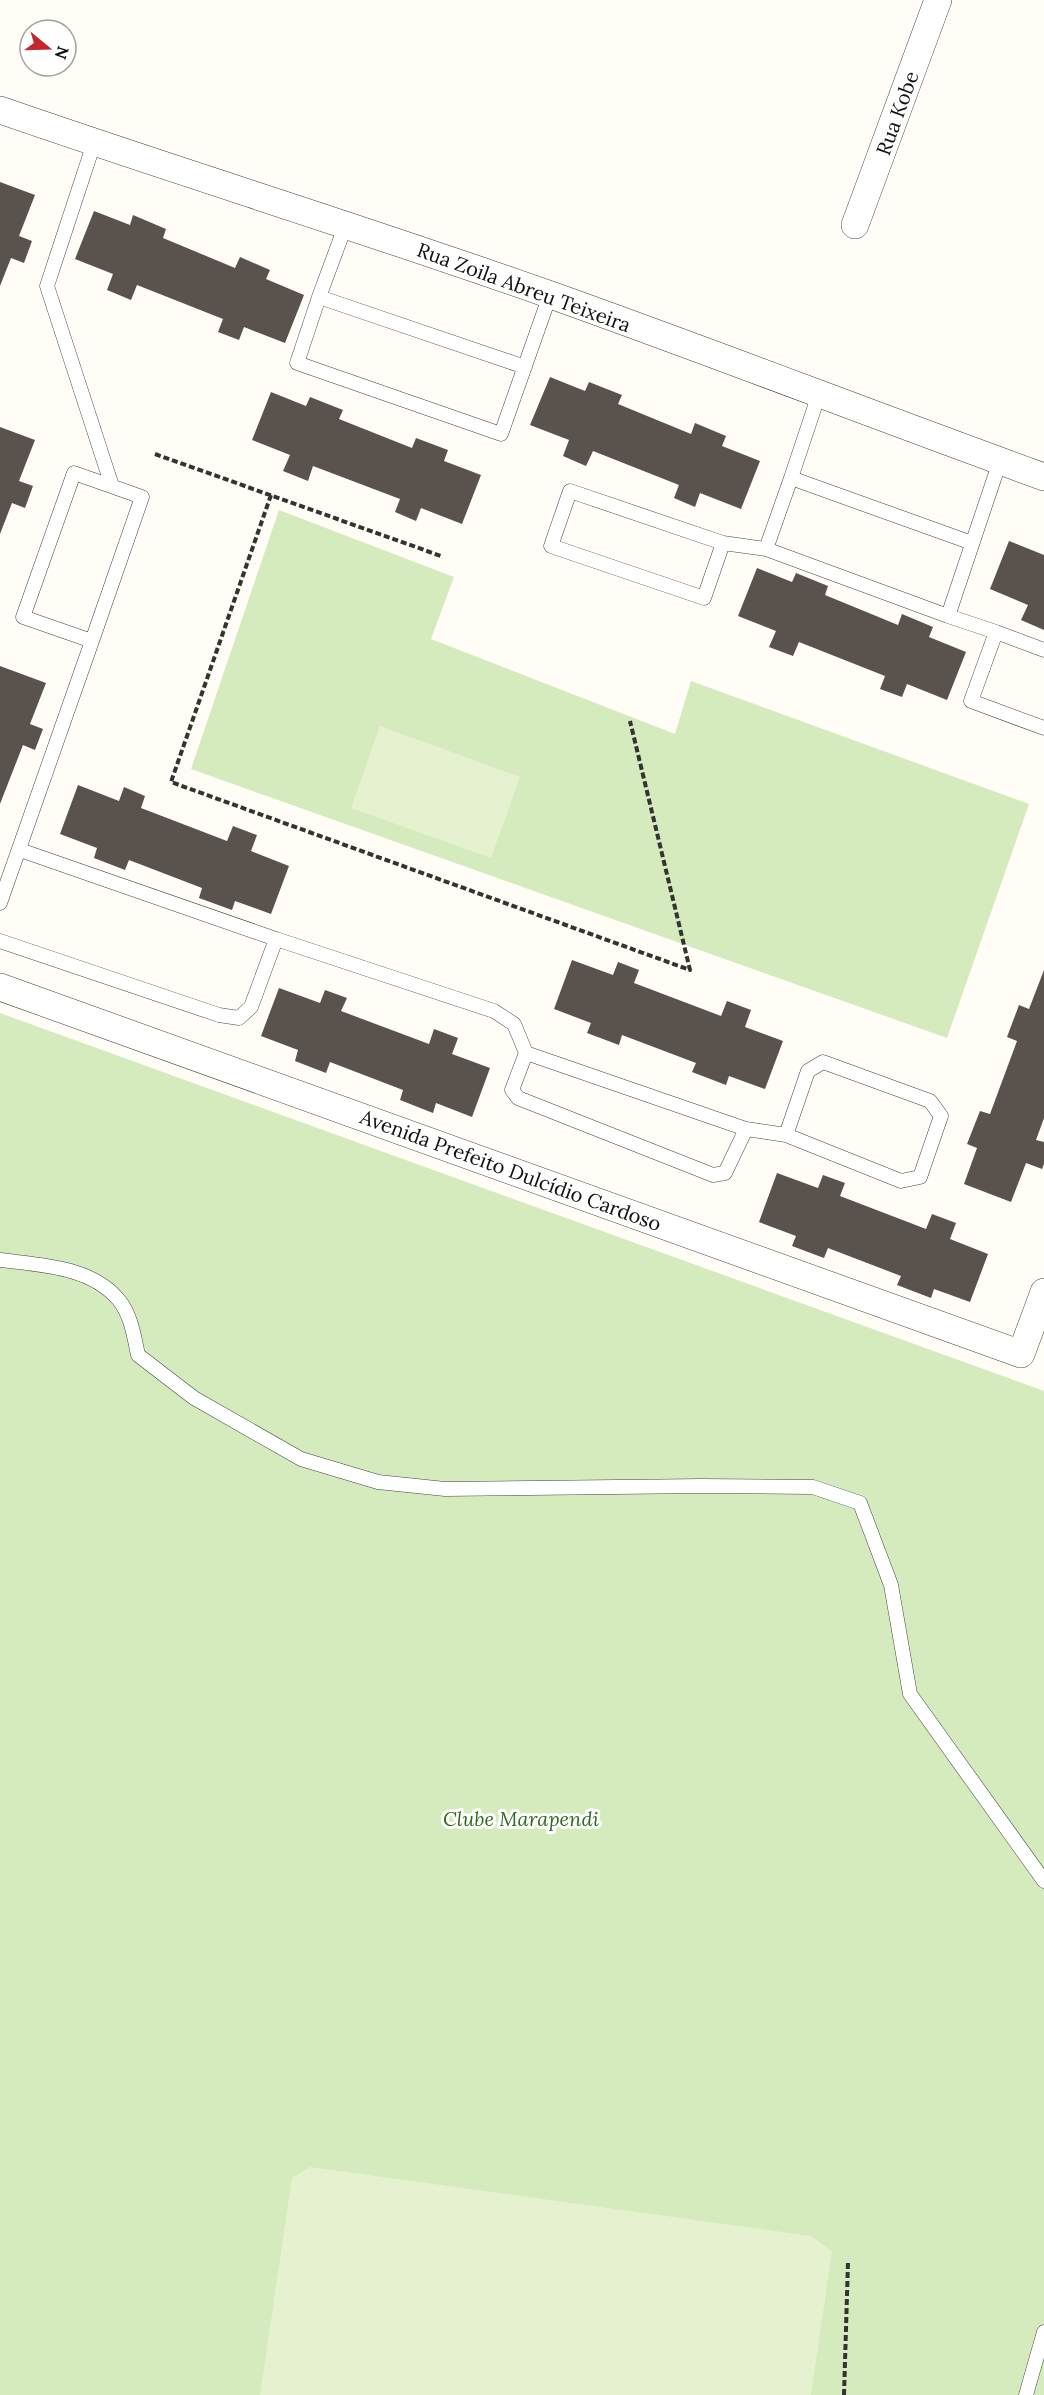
<svg xmlns="http://www.w3.org/2000/svg" width="1044" height="2395" viewBox="0 0 1044 2395" font-family="Lora,serif">
	<style>
		.green { fill: #d5ebbd }
		.pitch { fill: #e6f2cf }
		.building { fill: #5a524d }
		.lines { fill: none; stroke-linecap: round; stroke-linejoin: round }
		.lane-casing { stroke: #444; stroke-width: 15 }
		.street-casing { stroke: #444; stroke-width: 28 }
		.path { stroke: #333; stroke-width: 4; stroke-dasharray: 6 3; stroke-linecap: butt }
		.lane { stroke: #fff; stroke-width: 14 }
		.street { stroke: #fff; stroke-width: 27 }
		.labels { text-anchor: middle; dominant-baseline: central; stroke-width: 6; stroke-linejoin: round; paint-order: stroke }
		.street-label { font-size: 20px; fill: #111; stroke: #fff }
		.park-label { font-size: 20px; font-style: italic; fill: #2f6b1f; stroke: #fff }
	</style>
	<rect width="100%" height="100%" fill="#fffdf5"/>
	<path class="green" d="M279,510L454,577L431,639L675,734L691,681L1029,804L947,1038L191,769Z
		M0,1013L1044,1391V2395H0Z"/>
	<path class="pitch" d="M380,726L520,777L491,858L351,808Z
		M310,2167L811,2236L832,2251L811,2395H260L292,2178Z"/>
	<path class="building" d="M0,182L35,195L19,236L32,241L24,263L11,258L0,286Z
		M94,211L130,225L133,215L166,229L163,238L235,268L240,257L270,270L266,279L304,295L285,343L244,327L239,340L218,332L223,319L137,285L131,300L107,290L113,274L75,259Z
		M550,377L585,391L589,382L622,395L618,404L691,434L695,423L726,436L722,446L760,461L741,509L700,493L695,507L674,498L679,485L593,451L586,466L563,456L569,440L530,425Z
		M271,392L306,406L310,397L343,410L339,419L412,448L416,438L448,450L444,461L481,475L462,524L421,508L416,521L395,512L400,499L313,466L308,481L283,471L290,455L252,440Z
		M0,427L35,440L19,481L33,486L25,508L12,503L0,534Z
		M1009,541L1044,555V630L1021,620L1028,605L990,589Z
		M757,568L792,582L796,573L828,586L825,595L898,625L902,614L933,627L929,637L966,652L947,700L907,684L902,697L880,689L885,676L799,642L793,656L769,647L776,631L738,616Z
		M0,666L46,683L30,724L43,729L35,750L23,745L0,804Z
		M78,785L119,801L124,787L145,796L141,808L227,841L233,826L257,835L251,851L289,866L271,914L235,901L232,910L199,898L202,888L129,860L125,870L94,858L97,848L60,834Z
		M572,960L613,975L618,962L639,970L634,983L721,1016L727,1001L751,1010L745,1027L783,1041L765,1089L729,1076L726,1085L692,1072L696,1063L622,1035L619,1045L587,1033L591,1023L554,1009Z
		M1044,970V1118L1036,1140L1044,1142V1164L1042,1169L1026,1163L1011,1202L964,1184L977,1148L967,1144L980,1111L990,1114L1017,1041L1007,1037L1019,1005L1029,1009Z
		M279,988L320,1003L325,990L347,998L341,1011L429,1044L434,1029L458,1038L452,1054L490,1068L472,1117L436,1103L433,1113L400,1100L403,1090L330,1062L326,1073L295,1061L298,1050L261,1036Z
		M777,1173L818,1188L823,1175L845,1183L840,1196L926,1229L932,1214L956,1223L950,1239L988,1254L970,1302L934,1289L931,1298L897,1285L901,1276L828,1248L824,1258L792,1246L796,1236L759,1222Z"/>
	<g class="lines">
		<defs>
			<path id="lane" d="M94,143L47,286L112,486
				M319,297L346,224
				M525,367L319,297L297,363L501,434L550,295
				M74,473L142,497L92,641L23,617Z
				M791,478L819,394
				M723,543L704,598L551,546L570,491L723,543L766,549
				M972,543L791,478L766,549L948,616L1000,461
				M948,616L996,632
				M1044,650L996,632L971,701L1044,728
				M0,903L92,641
				M276,939L494,1011L514,1024L526,1053L512,1090L518,1098L713,1175L725,1173L746,1129L526,1053
				M0,941L219,1015L239,1018L251,1007L276,939L20,850
				M746,1129L786,1135L901,1181L920,1177L941,1116L930,1101L823,1062L808,1071L786,1135
				M0,1260C39,1265 90,1266 118,1299C131,1314 134,1336 138,1355L194,1398L301,1459L378,1482L445,1489L702,1486L813,1487L860,1503L891,1585L910,1694L1044,1881
				M1026,2395L1044,2332"/>
			<path id="street" d="M0,110C182,173 367,230 548,294C714,353 878,417 1044,477
				M855,225L938,0
				M0,987L1021,1354L1044,1292"/>
		</defs>
		<use href="#lane" class="lane-casing"/>
		<use href="#street" class="street-casing"/>
		<path class="path" d="M155,454L441,556
			M271,495L171,782L690,970L630,721
			M844,2395L848,2262"/>
		<use href="#lane" class="lane"/>
		<use href="#street" class="street"/>
	</g>
	<g class="labels">
		<g class="street-label">
			<text transform="translate(897 113) rotate(-70)">Rua Kobe</text>
			<text transform="translate(524 287) rotate(20)">Rua Zoila Abreu Teixeira</text>
			<text transform="translate(511 1170) rotate(20)">Avenida Prefeito Dulcídio Cardoso</text>
		</g>
		<g class="park-label">
			<text x="521" y="1818">Clube Marapendi</text>
		</g>
	</g>
	<g transform="translate(48 48) rotate(109)"><circle r="28" fill="#ffffff" stroke="#a0a0a0" stroke-width="1.5"/>
	<path d="M0-4.5L10 22L0 15L-10 22Z" fill="#c4262e"/>
	<text y="-9" font-size="16" font-weight="bold" text-anchor="middle" fill="#111111">N</text>
	</g>
</svg>
